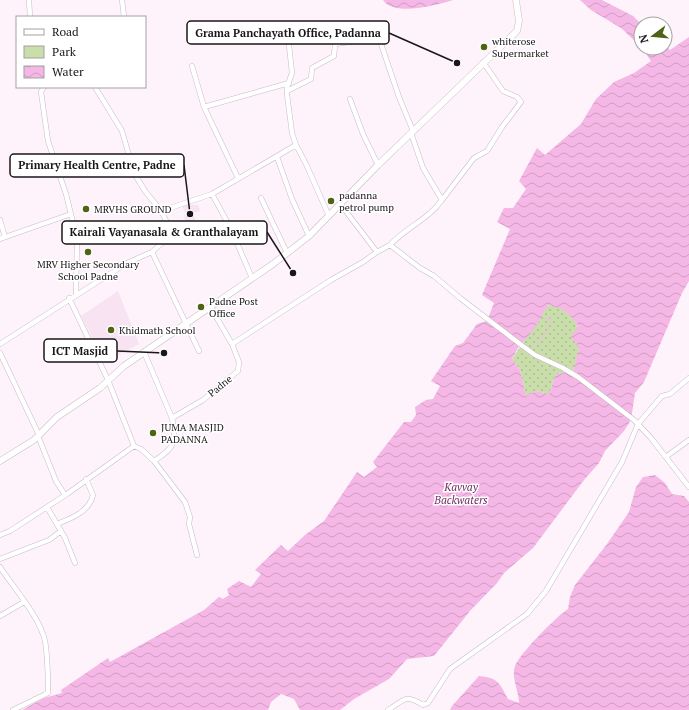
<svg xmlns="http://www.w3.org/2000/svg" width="689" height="710" viewBox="0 0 689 710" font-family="'PT Serif',serif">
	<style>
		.built { fill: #f7e3f1 }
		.green { fill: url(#green-dots) }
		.water { fill: url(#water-waves); fill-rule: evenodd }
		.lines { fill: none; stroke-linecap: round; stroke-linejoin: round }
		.stream { stroke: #f5b7e5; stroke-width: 1 }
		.street-casing { stroke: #c8bcc5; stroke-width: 5.5 }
		.secondary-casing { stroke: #c8bcc5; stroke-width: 7 }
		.street { stroke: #fff; stroke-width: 4.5 }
		.secondary { stroke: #fff; stroke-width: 6 }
		.poi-dot { fill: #4c6414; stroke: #fff; stroke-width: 1.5 }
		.labels { text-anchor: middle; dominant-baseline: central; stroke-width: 3; stroke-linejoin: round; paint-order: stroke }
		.poi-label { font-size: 10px; fill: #1a1619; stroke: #fff; text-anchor: start }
		.street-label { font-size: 10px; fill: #1a1619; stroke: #fff }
		.water-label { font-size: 11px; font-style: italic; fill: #6f2961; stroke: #fff }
		.leader { fill: none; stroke: #1a1619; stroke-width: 1.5 }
		.callout-dot { fill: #1a1619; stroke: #fff; stroke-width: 1.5 }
		.callout { fill: #fff; stroke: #1a1619; stroke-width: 1.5 }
		.callout-label { font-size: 11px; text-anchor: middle; font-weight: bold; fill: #1a1619 }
	</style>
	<defs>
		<pattern id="green-dots" width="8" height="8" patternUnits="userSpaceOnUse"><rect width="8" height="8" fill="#c9deaa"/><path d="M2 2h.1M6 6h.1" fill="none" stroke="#acbe92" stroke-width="1.8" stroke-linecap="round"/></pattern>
		<pattern id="water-waves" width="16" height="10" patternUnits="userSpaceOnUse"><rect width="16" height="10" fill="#f5b7e5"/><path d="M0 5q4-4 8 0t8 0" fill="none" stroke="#d19dc4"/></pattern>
	</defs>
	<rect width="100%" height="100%" fill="#fef2fb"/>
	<path class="built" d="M190,203L191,205H198L200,211L193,213L196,222L195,225L191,226L187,220H185L184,215H186L182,205Z
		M118,291L139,344L105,362L81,316Z"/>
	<path class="green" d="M548,305C572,309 582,323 579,347C579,355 575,363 573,372L556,374L549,394L536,391L526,396L520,370L512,359Z"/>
	<path class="water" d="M383,0H453C437,5 394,17 383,0Z
		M580,0H602L633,16L641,24V47L621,28L591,10Z
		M689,37V281L682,293L644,382L635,393L631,420L624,431L605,451L599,463L584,480L533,548L504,573L497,583L470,611L434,656L407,659L389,679L354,699L340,710H300L294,699L281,694L271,702L268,710H22L44,698L62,693L61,690L108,658L110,662L204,610L219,597L223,599L229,595L227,589L239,581L251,587L261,574L255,570L281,545L288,551L305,535L324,521L357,472L364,477L377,467L373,462L404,422H411L416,415L415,407L426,400L433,399L440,386L431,381L455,346L463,343L477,324L487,321L494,303L482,295L510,229L497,222L504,208H513L526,189L519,181L537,148L545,155L581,124L596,99L614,82L634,73L651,61L642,48H665V44L670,50ZM548,305C563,308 570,313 578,326L571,337L579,348L573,372L556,374L549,394L536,391L526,396L520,370L512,359L518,348L535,328Z
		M655,475L665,483L672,494L684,496L689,502V710H450L452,706L479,676C498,678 499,682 508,699L519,703C519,691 511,678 515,666C520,653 556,617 568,609L570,597L575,585L607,544L629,512L636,487L643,477Z"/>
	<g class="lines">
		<path class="stream" d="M537,344L548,329L551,318L546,319"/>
		<defs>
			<path id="street" d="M29,0L30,17
				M122,0L124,17
				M192,66L204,107L238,178
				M44,87L41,92L48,141L66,194L77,239L76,295
				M287,91L311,79L312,68L334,56L335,44L379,38L399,97L413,131
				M350,99L363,134L378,165
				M204,107L289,83
				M296,145L306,164L329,216
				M277,157L292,199L309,236
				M212,194L296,145L292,133L287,94V87L292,73L289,45
				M261,198L287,253
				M442,200L474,158L487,151L502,127L521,102L517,97L503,91L483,62
				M341,205L377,252
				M161,211L212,194L230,227L252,278
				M0,220L5,237
				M0,239L71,214
				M390,245C405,228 429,219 442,200L423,168L411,133
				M152,252L199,351
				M69,298L108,380L134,446
				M211,308L232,344
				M0,344L127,263L152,252L171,235V230L161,211L145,191L134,173L122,131L95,87
				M144,352L172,418
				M0,353L39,435
				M38,436L56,481L65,495
				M667,456L689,440
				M154,461L185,502L190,517L189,524L197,555
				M47,507L65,538L75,563
				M57,524C72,518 89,512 93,495L86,479
				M0,535L10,531L67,494L134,446L141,449L154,461C175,448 177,442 172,418L203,400L238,371L239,362L232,344L331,280L363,262L377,252L390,245L420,268L434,276L460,298L520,344L535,355L563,368L578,377L634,420L651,438L689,487
				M0,559L49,540L61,531
				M0,567C13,587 40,617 45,641C48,658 48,676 48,693L13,710
				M0,616L24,602
				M388,710C405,700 404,693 423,705L428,703L450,669L527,614L546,591L622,462L638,424L662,396L670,394L689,378"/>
			<path id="secondary" d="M0,461L34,440L57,417L100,388L124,366L273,264L309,236L378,165L517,31L519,21L516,0"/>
		</defs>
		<use href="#street" class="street-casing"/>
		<use href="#secondary" class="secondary-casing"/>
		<use href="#street" class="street"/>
		<use href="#secondary" class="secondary"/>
	</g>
	<g class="poi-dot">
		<circle cx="484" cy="47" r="4"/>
		<circle cx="331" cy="201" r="4"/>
		<circle cx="86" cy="209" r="4"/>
		<circle cx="88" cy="252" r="4"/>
		<circle cx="201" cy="307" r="4"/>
		<circle cx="111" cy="330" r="4"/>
		<circle cx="153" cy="433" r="4"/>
	</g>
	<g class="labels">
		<g class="poi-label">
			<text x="492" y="41">whiterose<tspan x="492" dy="12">Supermarket</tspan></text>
			<text x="339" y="195">padanna<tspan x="339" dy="12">petrol pump</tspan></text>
			<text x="94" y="209">MRVHS GROUND</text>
			<text x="88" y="264" text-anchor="middle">MRV Higher Secondary<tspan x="88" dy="12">School Padne</tspan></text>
			<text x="209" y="301">Padne Post<tspan x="209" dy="12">Office</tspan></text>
			<text x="119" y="330">Khidmath School</text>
			<text x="161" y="427">JUMA MASJID<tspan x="161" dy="12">PADANNA</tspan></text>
		</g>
		<g class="street-label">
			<text transform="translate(220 386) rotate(-39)">Padne</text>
		</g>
		<g class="water-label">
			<text x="461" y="487">Kavvay<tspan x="461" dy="13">Backwaters</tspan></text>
		</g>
	</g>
	<path class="leader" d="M457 63L389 33M190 214L184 165M293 273L267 232M164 353L117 351"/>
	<g class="callout-dot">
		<circle cx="457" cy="63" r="4"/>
		<circle cx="190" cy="214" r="4"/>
		<circle cx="293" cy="273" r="4"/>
		<circle cx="164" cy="353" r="4"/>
	</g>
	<g class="callout">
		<rect x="187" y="21" width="202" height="23" rx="4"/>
		<rect x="10" y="154" width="174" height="23" rx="4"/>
		<rect x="62" y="221" width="205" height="23" rx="4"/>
		<rect x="44" y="339" width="73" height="23" rx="4"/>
	</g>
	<g class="callout-label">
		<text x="288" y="37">Grama Panchayath Office, Padanna</text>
		<text x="97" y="169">Primary Health Centre, Padne</text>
		<text x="164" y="236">Kairali Vayanasala &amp; Granthalayam</text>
		<text x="80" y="355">ICT Masjid</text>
	</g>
	<rect x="16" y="16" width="130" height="72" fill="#ffffff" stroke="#a3a2a3"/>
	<rect x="24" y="29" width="20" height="6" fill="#ffffff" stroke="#a3a2a3"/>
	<text x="52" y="36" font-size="12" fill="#1a1619">Road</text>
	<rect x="24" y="46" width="20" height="12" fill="#c9deaa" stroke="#a3a2a3"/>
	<text x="52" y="56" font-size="12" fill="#1a1619">Park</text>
	<rect x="24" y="66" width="20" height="12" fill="url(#water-waves)" stroke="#a3a2a3"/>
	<text x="52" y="76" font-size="12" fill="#1a1619">Water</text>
	<g transform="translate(653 36) rotate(254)"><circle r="19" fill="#ffffff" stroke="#a3a2a3"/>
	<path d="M0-3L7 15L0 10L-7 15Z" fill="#4c6414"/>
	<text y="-6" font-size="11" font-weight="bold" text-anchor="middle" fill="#1a1619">N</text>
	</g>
</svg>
